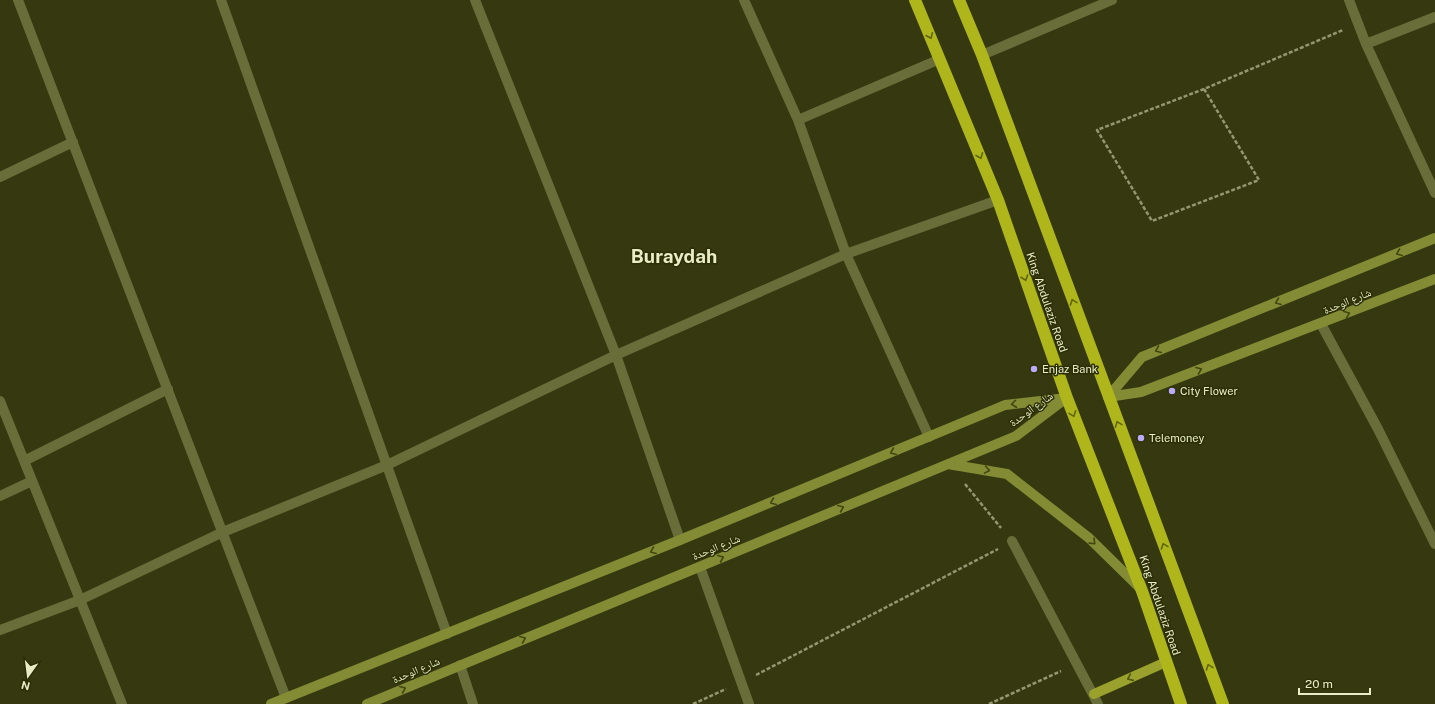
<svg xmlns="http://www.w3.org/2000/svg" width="1435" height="704" viewBox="0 0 1435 704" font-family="'Public Sans','Noto Naskh Arabic',sans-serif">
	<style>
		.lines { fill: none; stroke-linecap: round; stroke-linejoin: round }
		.path { stroke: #939770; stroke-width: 2.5; stroke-dasharray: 4 2; stroke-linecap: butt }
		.street { stroke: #686d3a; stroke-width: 10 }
		.secondary { stroke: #848b35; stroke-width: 10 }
		.primary { stroke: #9aa12c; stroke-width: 10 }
		.highway { stroke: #aeb61b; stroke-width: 12 }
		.oneway { stroke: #60650e }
		.oneway2 { stroke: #424611 }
		.oneway3 { stroke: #525713 }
		.poi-dot { fill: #baaaf7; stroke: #2c2f05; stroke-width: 1.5 }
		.labels { text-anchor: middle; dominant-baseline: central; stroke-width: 3; stroke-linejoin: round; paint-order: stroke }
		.street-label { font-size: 11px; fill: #e8edc7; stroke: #2c2f05 }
		.poi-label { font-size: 11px; fill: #e8edc7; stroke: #2c2f05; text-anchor: start }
		.town-label { font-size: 19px; font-weight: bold; fill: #e8edc7; stroke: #2c2f05 }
	</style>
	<rect width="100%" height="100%" fill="#363910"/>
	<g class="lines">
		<path class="path" d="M1204,89L1259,180L1152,221L1097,130L1204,89L1343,30
			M965,484L1001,528
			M756,675L998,549
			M693,704L726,689
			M989,704L1061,671"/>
		<path class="street" d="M18,0L286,698
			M221,0L447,634
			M475,0L616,355L680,540
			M744,0L798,120L846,254L929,437
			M1349,0L1366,44L1435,193
			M1366,44L1435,17
			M982,55L1112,0
			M798,120L940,59
			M0,177L73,142
			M1321,324L1378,429L1435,544
			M0,401L122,704
			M24,461L168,389
			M0,496L32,481
			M1012,541L1098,704
			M700,567L749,704
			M0,630L80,600L223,532L387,465L616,355L846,254L998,200
			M460,665L473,704"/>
		<path class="secondary" d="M1108,397L1142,357L1435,238
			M1108,397L1141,392L1435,279
			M948,464L1007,474L1089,538L1141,589
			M271,704L680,540L1005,405L1067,398
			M367,704L1016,436L1065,399"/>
		<path class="primary" d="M1094,694L1166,662"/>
		<path class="highway" d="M915,0L998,200L1067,398L1142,591L1181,704
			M959,0L982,55L1223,704"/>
	</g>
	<defs><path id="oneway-chevron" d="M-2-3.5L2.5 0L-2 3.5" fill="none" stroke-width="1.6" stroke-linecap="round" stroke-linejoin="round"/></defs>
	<g class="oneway">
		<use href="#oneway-chevron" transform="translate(930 36) rotate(67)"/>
		<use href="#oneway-chevron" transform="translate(980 156) rotate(68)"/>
		<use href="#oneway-chevron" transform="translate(1025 278) rotate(71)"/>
		<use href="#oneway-chevron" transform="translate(1073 302) rotate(-110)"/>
		<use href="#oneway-chevron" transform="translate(1073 414) rotate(69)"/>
		<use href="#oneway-chevron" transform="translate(1118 424) rotate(-111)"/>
		<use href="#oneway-chevron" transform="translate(1164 546) rotate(-110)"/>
		<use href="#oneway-chevron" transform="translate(1209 667) rotate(-110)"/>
	</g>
	<g class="oneway2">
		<use href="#oneway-chevron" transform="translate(1399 253) rotate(158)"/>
		<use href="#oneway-chevron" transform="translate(1278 302) rotate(158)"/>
		<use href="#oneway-chevron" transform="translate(1347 314) rotate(-22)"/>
		<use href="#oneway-chevron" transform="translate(1158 350) rotate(158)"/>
		<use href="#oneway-chevron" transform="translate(1199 370) rotate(-21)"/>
		<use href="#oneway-chevron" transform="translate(1014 404) rotate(173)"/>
		<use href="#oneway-chevron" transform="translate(893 452) rotate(157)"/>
		<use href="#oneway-chevron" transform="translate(987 470) rotate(10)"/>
		<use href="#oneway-chevron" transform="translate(773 502) rotate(157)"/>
		<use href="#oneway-chevron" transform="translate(841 508) rotate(-23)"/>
		<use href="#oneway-chevron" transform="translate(1093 542) rotate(44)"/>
		<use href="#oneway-chevron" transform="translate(653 551) rotate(158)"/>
		<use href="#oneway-chevron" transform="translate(721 558) rotate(-23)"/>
		<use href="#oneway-chevron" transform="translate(523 639) rotate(-22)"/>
		<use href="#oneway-chevron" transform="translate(403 689) rotate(-23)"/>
	</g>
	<use class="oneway3" href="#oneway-chevron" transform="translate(1130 678) rotate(156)"/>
	<g class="poi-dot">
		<circle cx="1034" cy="369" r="4"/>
		<circle cx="1172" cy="391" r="4"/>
		<circle cx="1141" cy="438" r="4"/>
	</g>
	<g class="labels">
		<g class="street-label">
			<text transform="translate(1347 301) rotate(-22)">شارع الوحدة</text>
			<text transform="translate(1047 302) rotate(71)">King Abdulaziz Road</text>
			<text transform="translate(1031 409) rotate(-36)">شارع الوحدة</text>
			<text transform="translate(716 547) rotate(-22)">شارع الوحدة</text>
			<text transform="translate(1160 605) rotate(71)">King Abdulaziz Road</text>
			<text transform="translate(416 670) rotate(-23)">شارع الوحدة</text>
		</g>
		<g class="poi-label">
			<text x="1042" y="369">Enjaz Bank</text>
			<text x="1180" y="391">City Flower</text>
			<text x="1149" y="438">Telemoney</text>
		</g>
		<g class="town-label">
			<text x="674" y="256">Buraydah</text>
		</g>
	</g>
	<g transform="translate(28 676) rotate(194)" stroke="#2c2f05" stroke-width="3" paint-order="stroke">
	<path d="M0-3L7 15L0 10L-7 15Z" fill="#e8edc7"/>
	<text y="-6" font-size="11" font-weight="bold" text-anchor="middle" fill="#e8edc7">N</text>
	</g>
	<path d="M1299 688v6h71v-6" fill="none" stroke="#e8edc7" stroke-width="2"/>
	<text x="1305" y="688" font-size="12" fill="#e8edc7" stroke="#2c2f05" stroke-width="3" paint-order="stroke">20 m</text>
</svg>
